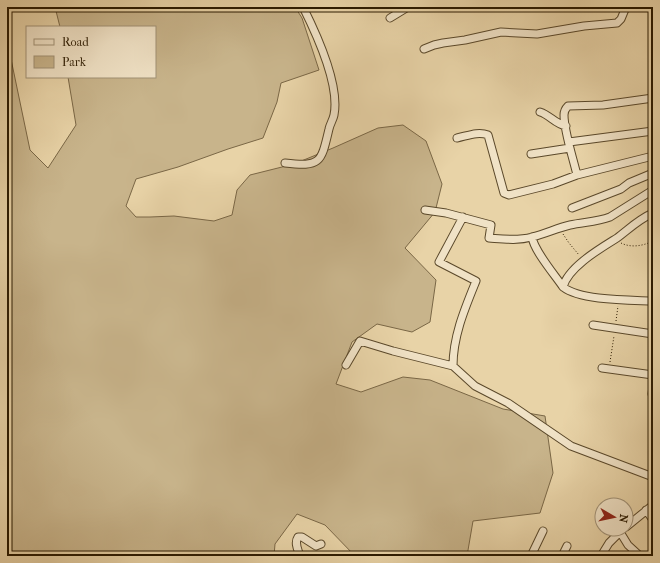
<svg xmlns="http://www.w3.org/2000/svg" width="660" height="563" viewBox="0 0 660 563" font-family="'IM FELL French Canon',serif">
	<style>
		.green { fill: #c8b48b; stroke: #7a6746 }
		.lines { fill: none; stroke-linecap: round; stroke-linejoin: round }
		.minor-casing { stroke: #5a482a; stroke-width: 9 }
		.path { stroke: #2b1a00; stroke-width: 1; stroke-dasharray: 1 2; stroke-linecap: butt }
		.minor { stroke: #f0e2c6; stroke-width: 7 }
	</style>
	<rect width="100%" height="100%" fill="#e8d3a7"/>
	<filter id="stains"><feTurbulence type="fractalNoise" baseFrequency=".005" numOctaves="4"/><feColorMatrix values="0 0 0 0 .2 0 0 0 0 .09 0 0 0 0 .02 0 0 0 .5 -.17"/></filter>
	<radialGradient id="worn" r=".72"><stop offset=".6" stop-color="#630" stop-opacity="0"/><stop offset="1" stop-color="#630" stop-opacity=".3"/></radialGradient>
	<path class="green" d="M55,7H295L302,18L319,70L281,83L277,102L263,138L228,149L178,167L136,179L126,206L136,217H150L174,216L214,221L232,215L237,190L250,175L294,164L333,148L378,128L403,125L426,141L442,184L435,212L405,248L436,280L430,322L412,332L377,324L352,342L336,384L361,392L403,377L430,380L503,409L545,416L553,473L540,513L473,521L467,556H355L325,525L297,514L275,544L274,556H7V40L30,150L48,168L76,125L68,77H155V27H60Z"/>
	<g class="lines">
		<defs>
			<path id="minor" d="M390,18L408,7
				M424,49L434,45L443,43L465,40L501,32L537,34L584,26L617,23L621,19L626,7
				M540,112C550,115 555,124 566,126
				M457,138C467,136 478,131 488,135L504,193L509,195L553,184L577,175L653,156
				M569,142L653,131
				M531,154L570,148
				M285,163C321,167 321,163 329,129C330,124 333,120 334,115C340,85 316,33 303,7
				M577,175C573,158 564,131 564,115C564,111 565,109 568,106L603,105L653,98
				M572,208L621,189L629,183L653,173
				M425,210L446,213L491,225L489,238C503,239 518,241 532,237C545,234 557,228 570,225C583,222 597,222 610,217L653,190
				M653,213C639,219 629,229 617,238C601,248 568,267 563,287C581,301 630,300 653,301
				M532,237C534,251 555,275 563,287
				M593,325L653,334
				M346,365L360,341L393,351L453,366C453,336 465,308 476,281L439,262L463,217
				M453,366L475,386L508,403L571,446L653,477
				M602,368L653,375
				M653,386L652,394H653
				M646,510L653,520
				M626,527L653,505
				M620,532L628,545L640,556
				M300,556C298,550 294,543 298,537H302L316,546L321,544
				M531,556L543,531
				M562,556L567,546
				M601,556L609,543L623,529"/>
		</defs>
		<use href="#minor" class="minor-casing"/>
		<path class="path" d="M563,234L569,243L579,255
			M621,243C631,248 643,246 653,241
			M616,321L618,306
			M610,362L614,336"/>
		<use href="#minor" class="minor"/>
	</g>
	<rect width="660" height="563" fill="none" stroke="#e8d3a7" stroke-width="24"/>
	<rect x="8" y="8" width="644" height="547" fill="none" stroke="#2b1a00" stroke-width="2"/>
	<rect x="12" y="12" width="636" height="539" fill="none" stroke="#2b1a00"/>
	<rect x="26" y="26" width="130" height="52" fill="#f0e2c6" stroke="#a19277"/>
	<rect x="34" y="39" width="20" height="6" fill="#f0e2c6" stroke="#a19277"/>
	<text x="62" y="46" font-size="12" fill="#2b1a00">Road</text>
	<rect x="34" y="56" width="20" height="12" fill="#c8b48b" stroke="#a19277"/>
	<text x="62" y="66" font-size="12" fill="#2b1a00">Park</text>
	<g transform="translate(614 517) rotate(99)"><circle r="19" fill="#f0e2c6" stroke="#a19277"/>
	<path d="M0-3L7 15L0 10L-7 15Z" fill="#8f2418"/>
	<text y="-6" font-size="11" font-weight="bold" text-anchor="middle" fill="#2b1a00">N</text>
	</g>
	<rect width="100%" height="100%" filter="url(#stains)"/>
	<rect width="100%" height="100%" fill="url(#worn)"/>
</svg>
